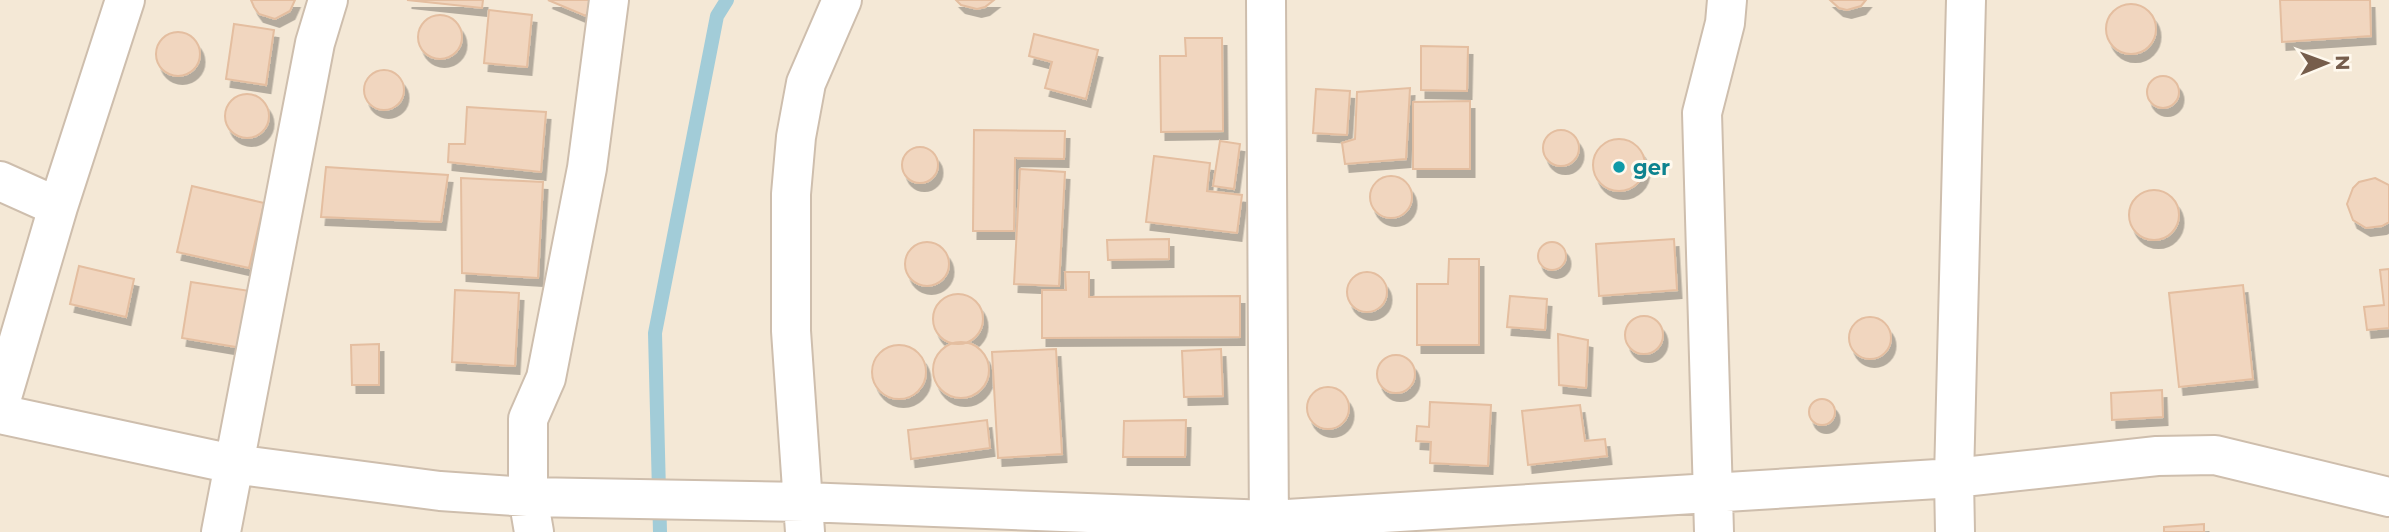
<svg xmlns="http://www.w3.org/2000/svg" width="2389" height="532" viewBox="0 0 2389 532" font-family="Montserrat,sans-serif">
	<style>
		.residential { fill: #f4e8d6 }
		.lines { fill: none; stroke-linecap: round; stroke-linejoin: round }
		.stream { stroke: #a2ccd8; stroke-width: 14 }
		.building { fill: #f1d6bf; stroke: #e4bea0; stroke-width: 2; filter: url(#shadow) }
		.street-casing { stroke: #cebead; stroke-width: 42 }
		.street { stroke: #fff; stroke-width: 38 }
		.culture-dot { fill: #0f9aa8; stroke: #fff9ee; stroke-width: 2.5 }
		.labels { text-anchor: middle; dominant-baseline: central; stroke-width: 6; stroke-linejoin: round; paint-order: stroke }
		.culture-label { font-size: 21px; font-weight: bold; fill: #0d838f; stroke: #fff9ee; text-anchor: start }
	</style>
	<defs>
		<filter id="shadow"><feDropShadow dx="4.5" dy="8" stdDeviation="0" flood-color="#0004"/></filter>
	</defs>
	<rect width="100%" height="100%" fill="#fcf5e7"/>
	<path class="residential" d="M0,0H2389V532H0Z"/>
	<g class="lines">
		<path class="stream" d="M660,532L655,333L717,16L727,0"/>
	</g>
	<path class="building" d="M251,0H295L290,11L275,19L259,14L254,7Z
		M407,0H483L482,8Z
		M548,0H593L586,16Z
		M956,0H994L985,7L977,9L961,5Z
		M1830,0H1866L1861,6L1847,10L1839,8Z
		M2280,0H2370L2371,36L2282,42Z
		M2106 29a25 25 0 1 1 50 0a25 25 0 1 1-50 0Z
		M489,10L532,15L527,67L484,63Z
		M418 37a22 22 0 1 1 44 0a22 22 0 1 1-44 0Z
		M234,24L274,30L266,85L226,79Z
		M156 54a22 22 0 1 1 44 0a22 22 0 1 1-44 0Z
		M1034,34L1098,50L1086,99L1045,88L1052,62L1029,56Z
		M1185,38H1222L1223,131L1161,132L1160,56H1186Z
		M1421,46L1468,47L1467,91L1421,90Z
		M364 90a20 20 0 1 1 40 0a20 20 0 1 1-40 0Z
		M2147 92a16 16 0 1 1 32 0a16 16 0 1 1-32 0Z
		M1410,88L1406,159L1345,164L1342,143L1355,139L1357,92Z
		M1316,89L1350,91L1347,135L1313,133Z
		M225 116a22 22 0 1 1 44 0a22 22 0 1 1-44 0Z
		M1470,101V169H1413V102Z
		M467,107L546,112L541,172L448,162L449,144H465Z
		M1543 148a18 18 0 1 1 36 0a18 18 0 1 1-36 0Z
		M974,130L1065,131L1064,159L1015,158L1014,231H973Z
		M1593 165a26 26 0 1 1 52 0a26 26 0 1 1-52 0Z
		M1220,141L1240,144L1234,189L1213,186Z
		M902 165a18 18 0 1 1 36 0a18 18 0 1 1-36 0Z
		M1154,156L1210,163L1207,191L1242,195L1237,233L1146,222Z
		M326,167L448,175L441,222L321,217Z
		M1020,169L1065,172L1059,286L1014,284Z
		M1370 197a21 21 0 1 1 42 0a21 21 0 1 1-42 0Z
		M461,178L543,182L538,278L462,273Z
		M2375,178L2389,185V222L2382,226L2366,228L2353,220L2347,204L2353,188L2359,182Z
		M192,186L264,203L249,268L177,252Z
		M2129 215a25 25 0 1 1 50 0a25 25 0 1 1-50 0Z
		M1169,239V259L1108,260L1107,240Z
		M1674,239L1677,290L1599,296L1596,244Z
		M1538 256a14 14 0 1 1 28 0a14 14 0 1 1-28 0Z
		M905 264a22 22 0 1 1 44 0a22 22 0 1 1-44 0Z
		M1449,259H1479V345H1417V284H1448Z
		M79,266L134,279L126,317L70,304Z
		M2389,269V328L2367,330L2364,307L2384,305L2380,270Z
		M1347 292a20 20 0 1 1 40 0a20 20 0 1 1-40 0Z
		M1065,272H1089V297L1240,296V337L1042,338V290H1066Z
		M191,282L250,291L242,348L182,338Z
		M2243,285L2253,379L2179,387L2169,293Z
		M455,290L519,293L515,366L452,362Z
		M933 319a25 25 0 1 1 50 0a25 25 0 1 1-50 0Z
		M1510,296L1547,299L1545,330L1507,327Z
		M1625 335a19 19 0 1 1 38 0a19 19 0 1 1-38 0Z
		M1849 338a21 21 0 1 1 42 0a21 21 0 1 1-42 0Z
		M1558,334L1588,340L1586,388L1559,385Z
		M933 370a28 28 0 1 1 56 0a28 28 0 1 1-56 0Z
		M379,344V385H352L351,345Z
		M872 372a27 27 0 1 1 54 0a27 27 0 1 1-54 0Z
		M1056,349L1062,454L998,458L992,352Z
		M1221,349L1223,396L1184,397L1182,351Z
		M1377 374a19 19 0 1 1 38 0a19 19 0 1 1-38 0Z
		M1307 408a21 21 0 1 1 42 0a21 21 0 1 1-42 0Z
		M2162,390L2163,417L2112,420L2111,393Z
		M1809 412a13 13 0 1 1 26 0a13 13 0 1 1-26 0Z
		M1430,402L1491,405L1488,466L1430,463L1431,442L1416,441L1417,426L1429,427Z
		M1580,405L1585,441L1605,439L1607,456L1528,465L1522,411Z
		M987,420L990,448L911,459L908,430Z
		M1186,420L1185,457H1123L1124,421Z
		M2204,524V532H2164V527Z"/>
	<g class="lines">
		<defs>
			<path id="street" d="M1266,0L1269,532
				M0,181L58,207
				M0,404L58,207L125,0
				M0,414L233,464L440,491L528,497L804,502L1269,520L1954,478L2157,456L2215,455L2389,497
				M221,532L315,43L328,0
				M534,532L528,497V419L546,378L587,168L609,0
				M805,532L791,331V194L796,137L806,83L842,0
				M1714,532L1702,113L1725,23L1727,0
				M1955,532L1954,478L1966,0"/>
		</defs>
		<use href="#street" class="street-casing"/>
		<use href="#street" class="street"/>
	</g>
	<circle class="culture-dot" cx="1619" cy="167" r="7"/>
	<g class="labels">
		<g class="culture-label">
			<text x="1633" y="167">ger</text>
		</g>
	</g>
	<g transform="translate(2326 63) rotate(89)" stroke="#fff9ee" stroke-width="5" paint-order="stroke">
	<path d="M0-5L12 26L0 18L-12 26Z" fill="#765d4b"/>
	<text y="-10" font-size="19" font-weight="bold" text-anchor="middle" fill="#765d4b">N</text>
	</g>
</svg>
